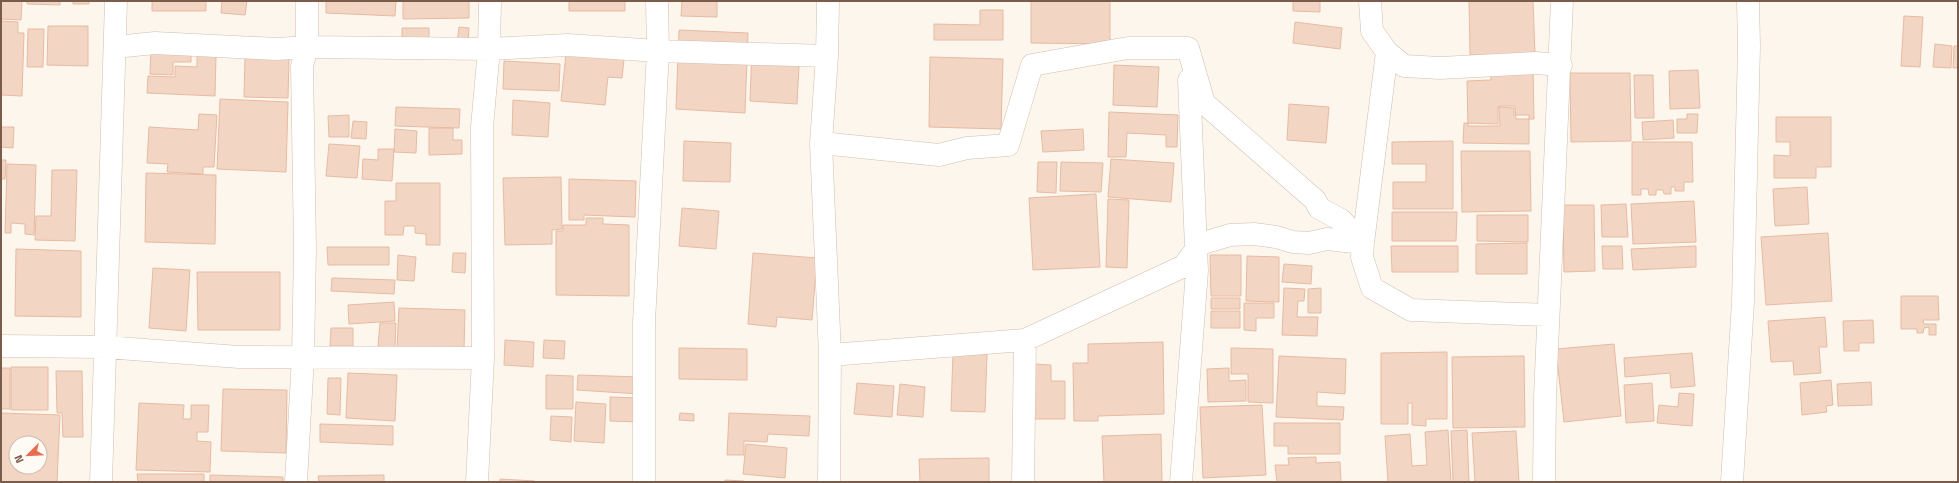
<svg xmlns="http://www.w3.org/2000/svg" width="1959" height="483" viewBox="0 0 1959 483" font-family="'Titillium Web',sans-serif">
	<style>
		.building { fill: #f3d5c3; stroke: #e6bba3; fill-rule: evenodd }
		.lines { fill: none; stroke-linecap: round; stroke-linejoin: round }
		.minor-casing { stroke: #d1beb0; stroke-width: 23 }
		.minor { stroke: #fff; stroke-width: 22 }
	</style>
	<rect width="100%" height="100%" fill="#fdf6ec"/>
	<path class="building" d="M1,1H22L21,20L1,19Z
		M27,1H60V5L27,4Z
		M73,1H89V4H73Z
		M152,1H206V11H152Z
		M222,1H247L245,15L221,13Z
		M326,1H396L395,16L326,13Z
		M403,1H469V18L403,19Z
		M569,1H625V11H569Z
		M682,1H717V17L681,16Z
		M1031,1H1110V44L1031,43Z
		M1293,1H1320V12L1293,11Z
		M1469,1H1533L1535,54L1470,55Z
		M980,10H1003V40H934V24L980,25Z
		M1904,16L1923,17L1920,67L1901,66Z
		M1,21L18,22V33H24L22,96L1,95Z
		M1295,22L1342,28L1340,49L1293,43Z
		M48,26H88V66L47,65Z
		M459,27L469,28L468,44L457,43Z
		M402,28H429V46L402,45Z
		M28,29H44L43,67H27Z
		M679,30L748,33L745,113L676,109Z
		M567,44L625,50L622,78L608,77L605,105L561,101Z
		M1935,44L1952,46L1951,68L1933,67Z
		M752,46L800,48L797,104L750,101Z
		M1954,46H1958V68H1953Z
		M151,50H191V62H173V75L150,74Z
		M197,55L216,56L215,96L147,93L148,76L175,77V66L197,67Z
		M930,57L1003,59L1001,129L929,127Z
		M245,58L289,59L288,98L244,97Z
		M504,61L560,64L559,91L503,89Z
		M1114,65L1159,67L1157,107L1113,105Z
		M1698,70L1700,108L1670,109L1669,71Z
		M1533,71L1534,119H1516L1515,106H1499L1500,126H1468L1467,81L1491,80V72Z
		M1570,73H1630L1631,141L1571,142Z
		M1634,75H1653L1654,118H1635Z
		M220,99L288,102L286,172L217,169Z
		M513,100L550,103L548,137L512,135Z
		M1289,104L1329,107L1326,143L1287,140Z
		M396,107L460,109L459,128L395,126Z
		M1498,107L1514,108V115H1529V144L1463,143L1464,123L1498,124Z
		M1109,112L1178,115L1177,147H1166V135L1127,133L1126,157H1108Z
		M199,114L217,115L214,167H203V174L167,172L168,164L147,163L149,127L198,130Z
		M1687,114H1698L1697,133H1677V119H1687Z
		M349,115V137H329L328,116Z
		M1776,117H1831V167H1816V178H1774V155L1790,156V142H1776Z
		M1673,120L1674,138L1643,140L1642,122Z
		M353,121L367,122L366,139L351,138Z
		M1,127H14L13,148L1,147Z
		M429,128H453V140H462V154L429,155Z
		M395,129L417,131L416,153L394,152Z
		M1083,129L1084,150L1043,152L1041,131Z
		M684,141L731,143L730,182L683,181Z
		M1453,141V209H1393V182H1426V164H1392V142Z
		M1632,142H1692L1693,182H1684V191H1675V187H1671V194H1664L1663,190H1656V195H1649L1648,189H1641V195H1632Z
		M329,144L360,146L357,178L326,176Z
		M378,149H394L392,181L362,179L363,159L378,160Z
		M1461,151H1530L1531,211L1462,212Z
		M1111,159L1174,163L1171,202L1108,197Z
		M1,160H6L5,179H1Z
		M1038,162H1057L1056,193L1037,192Z
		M1061,162L1103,163L1101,192L1060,191Z
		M7,164L36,165L34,235L25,234V224L11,223V233H5Z
		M52,170H77L75,241L35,240L36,216H51Z
		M146,173L216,175L215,244L145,242Z
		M561,177L562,229L552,230V244L505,245L503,178Z
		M569,179L636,181L635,217L584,215V220H569Z
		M396,183H440V245H426V234L415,233V226H404L403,235H385V201H396Z
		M1807,187L1809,224L1775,226L1773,189Z
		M1096,194L1100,267L1033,270L1029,198Z
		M1108,199L1129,200L1127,268L1106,267Z
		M1694,201L1696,242L1633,244L1631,204Z
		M1626,204L1628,237H1602L1601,205Z
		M1563,205H1594L1595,271L1564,272Z
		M682,208L719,211L716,249L679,246Z
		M1392,212H1457L1456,241H1392Z
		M1477,215H1528V242L1477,241Z
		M586,218H603V224L629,225V296L556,295V231H563V225H586Z
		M1828,233L1832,301L1766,305L1761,237Z
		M1527,243V274H1476V244Z
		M1391,246H1458V272H1392Z
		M1602,246H1622L1623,269H1603Z
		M1696,246V267L1633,270L1631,249Z
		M327,247H389V265H328Z
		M16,249L81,251V317L15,316Z
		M453,253H466L465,273L452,272Z
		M753,253L817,258L812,320L777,317L776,327L748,324Z
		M398,255L416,257L414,281L397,280Z
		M1210,255H1241V296H1211Z
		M1247,256L1279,257V302L1246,301Z
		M1284,264L1312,266L1311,284L1282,282Z
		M153,268L190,270L186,331L149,328Z
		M197,272H280V330H198Z
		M332,278L395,280L394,294L331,291Z
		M1284,288L1305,289L1304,301H1298L1297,317H1318L1317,336L1282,335Z
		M1321,288V313H1308V289Z
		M1901,296H1938L1939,320H1923L1924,324H1936V335H1929V327L1924,328L1923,333H1917V329H1901Z
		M1211,298H1240V309H1211Z
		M394,302L395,321L349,324L348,305Z
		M1244,303H1274V318H1256V331L1244,330Z
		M399,308L465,310L464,349L397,347Z
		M1211,311H1240V328H1211Z
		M1825,317L1827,347H1819L1821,373L1794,375L1793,361L1771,362L1768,321Z
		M1873,320L1874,343H1859V351H1844L1843,321Z
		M380,323H396L395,347L378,346Z
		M331,328H353V346H330Z
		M505,340L534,342L533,367L504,365Z
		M544,340L565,341L564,359L543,358Z
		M1163,342L1164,414L1098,416V421H1074L1073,363H1088V344Z
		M1614,344L1621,416L1564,422L1556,349Z
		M679,348L747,349V380L679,379Z
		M1231,348L1273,349V403L1248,402V374H1231Z
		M1447,352V419H1426V426L1412,425V403H1408V424H1381V353Z
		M953,353L987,354L985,412L951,411Z
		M1692,353L1695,386L1671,388L1670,373L1625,377L1624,358Z
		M1279,356L1346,359L1345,394L1317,392V406L1344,407L1343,420L1276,417Z
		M1524,356L1525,427L1453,428L1452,357Z
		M1034,364L1051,365V381H1065V419H1033Z
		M11,367H48V410H11Z
		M1,368H10V409H1Z
		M1229,368V381L1246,380V401L1208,402L1207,369Z
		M56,371H82L83,437H63L62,413H57Z
		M348,373L397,375L395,421L346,418Z
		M546,375L573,376V409H546Z
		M578,375L640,377L639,394L577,390Z
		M328,378H341L340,415L327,414Z
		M1831,380L1833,405L1826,406L1827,412L1802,415L1800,383Z
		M1871,382L1872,405L1838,406L1837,384Z
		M857,383L894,386L892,417L854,414Z
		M1652,383L1654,421L1626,423L1624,385Z
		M900,384L925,387L923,417L897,415Z
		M223,389L287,390L286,453L221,451Z
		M1679,393L1694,394L1692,426L1657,423L1659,405L1678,407Z
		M610,397L641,398L640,422L610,421Z
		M576,402L606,404L604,443L574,441Z
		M139,403L184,405L183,419H191V405H209L208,432H197V441L211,442L210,472L136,470Z
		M1262,405L1266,475L1203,478L1200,407Z
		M1,413L60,415L57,482H1ZM16,443H40V467H16Z
		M680,413L694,414V421L679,420Z
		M729,413L810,416L809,436L768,434L767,442L744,441V455H727Z
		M551,416L572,417L571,442L550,440Z
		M1274,423H1340V454H1288V446H1274Z
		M320,424L393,426V445L320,442Z
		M1448,430L1451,482H1388L1385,436L1410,434L1412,466L1427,465L1425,432Z
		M1467,430L1469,482H1453L1451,431Z
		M1516,431L1519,482H1475L1472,433Z
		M1161,434L1162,482H1104L1102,436Z
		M746,444L787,448L785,478L743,474Z
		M1316,457V463L1340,462L1341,482H1277L1275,465H1289L1288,458Z
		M989,458V482H920L919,459Z
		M137,474H204V482H138Z
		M210,475L283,477V482H210Z
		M384,475V482H319L318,476Z
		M500,479L535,481V482H500Z
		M725,480L744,481V482H725Z"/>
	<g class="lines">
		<defs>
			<path id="minor" d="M828,1L827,56L821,143L830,355L829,482
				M1370,1L1372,31L1387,52L1404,66L1440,68L1536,63L1561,65
				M115,47L155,43L277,49L307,47L489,49L568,45L658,51L827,56
				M821,143L939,155L967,148L1008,145L1032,65L1128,48H1188L1204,103L1315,200L1319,208L1341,220L1363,243L1362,257L1372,288L1411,310L1548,315
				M1,346L105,347L239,357L483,358
				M830,355L1025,340L1184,266L1200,244L1230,235L1254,234L1276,237L1293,242L1309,243L1327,239L1363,243L1387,52
				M101,482L116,1
				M296,482L303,357L305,249L302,66L307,47V1
				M477,482L483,358L482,127L489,49L490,1
				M644,482V322L658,51L657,1
				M1023,482L1025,340
				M1181,482L1197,271L1189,80
				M1544,482L1545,397L1562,1
				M1732,482L1743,301L1749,46L1748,1"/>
		</defs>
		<use href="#minor" class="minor-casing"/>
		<use href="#minor" class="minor"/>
	</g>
	<rect width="1959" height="483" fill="none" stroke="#7a5c4d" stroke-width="4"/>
	<g transform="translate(28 455) rotate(246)"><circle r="19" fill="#fffaf3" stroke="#cabbb1"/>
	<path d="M0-3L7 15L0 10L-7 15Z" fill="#e76f51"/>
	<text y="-6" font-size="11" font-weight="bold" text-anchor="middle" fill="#7a5c4d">N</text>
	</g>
</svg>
